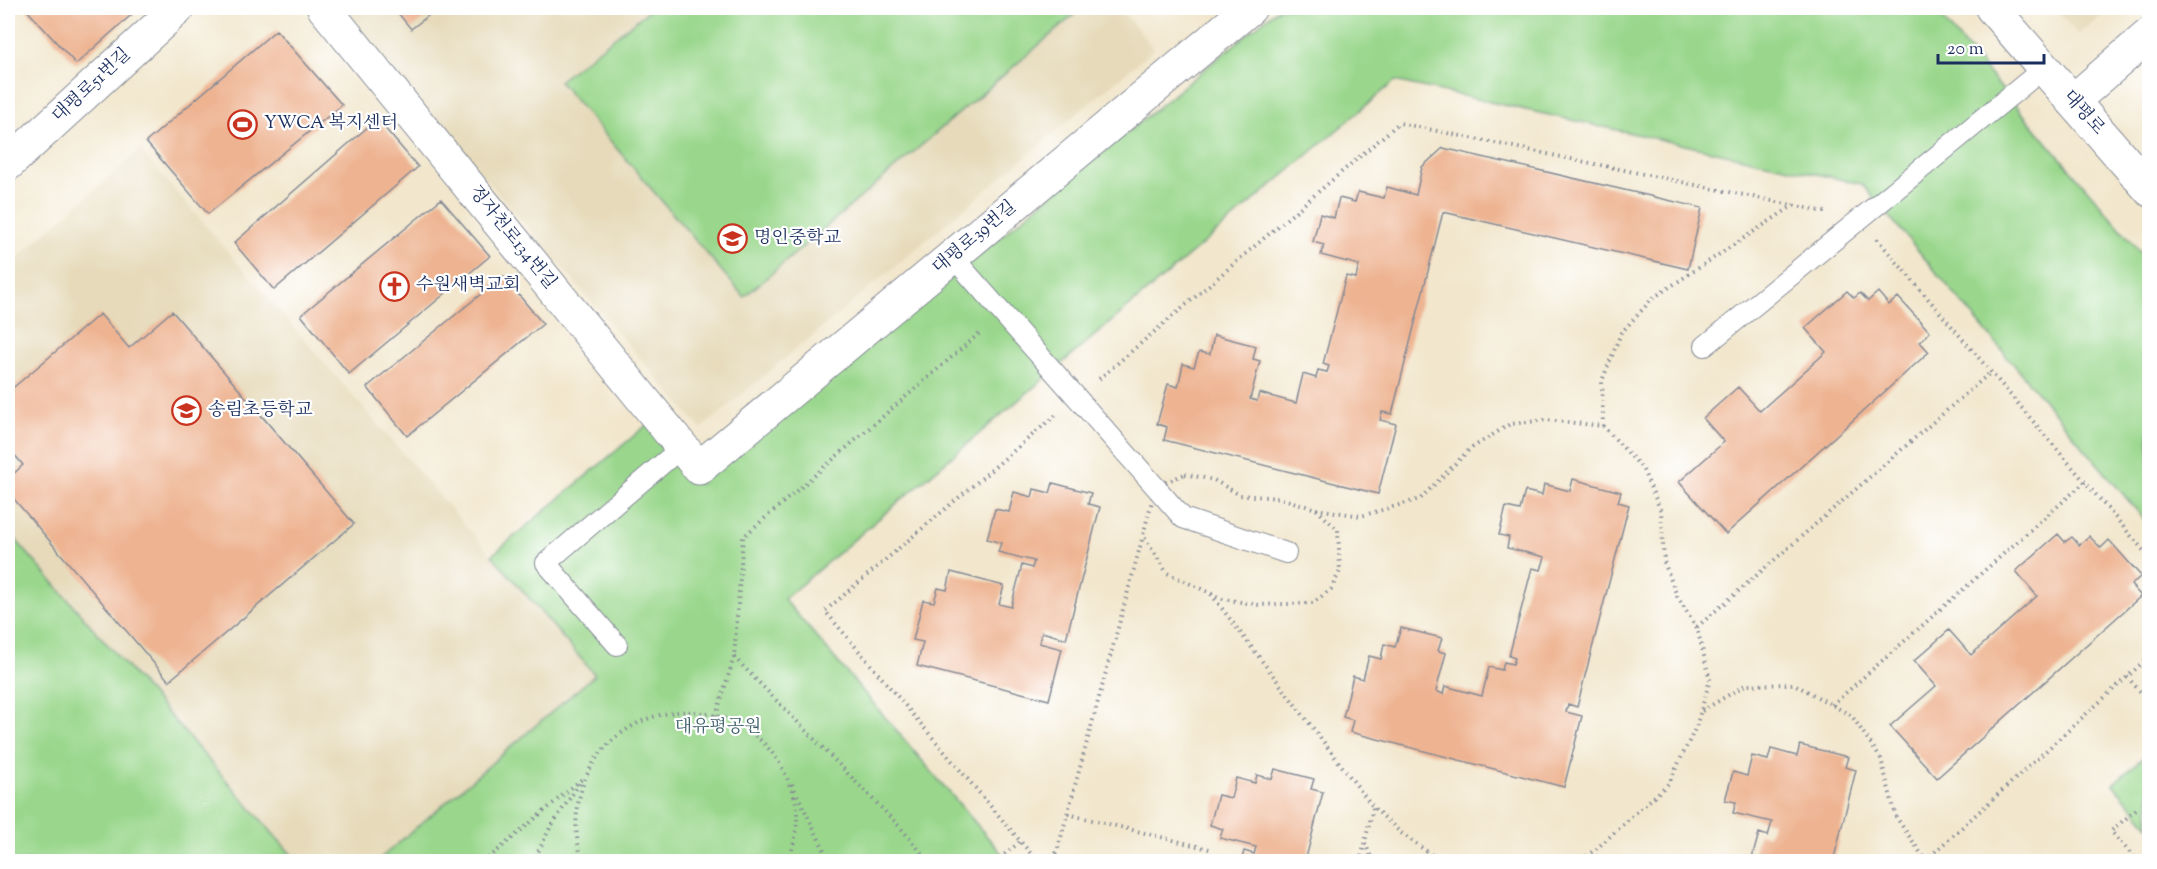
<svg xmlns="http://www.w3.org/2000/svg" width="2157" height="869" viewBox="0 0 2157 869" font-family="'Sorts Mill Goudy','Noto Serif KR',serif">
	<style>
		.built { fill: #e6daba }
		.green { fill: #9ad78c; stroke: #5a8375; stroke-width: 1.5 }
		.building { fill: #eeb492 }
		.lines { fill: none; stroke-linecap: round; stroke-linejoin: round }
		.service-casing { stroke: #868b96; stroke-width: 22 }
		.minor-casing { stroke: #868b96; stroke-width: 35 }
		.tertiary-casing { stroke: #868b96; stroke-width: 35 }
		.path { stroke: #868b96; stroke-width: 4; stroke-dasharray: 1.5 4.5; stroke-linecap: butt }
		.service { stroke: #fff; stroke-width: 20 }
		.minor { stroke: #fff; stroke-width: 33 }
		.tertiary { stroke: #fff; stroke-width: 33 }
		.labels { text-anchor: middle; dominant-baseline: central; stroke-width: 4.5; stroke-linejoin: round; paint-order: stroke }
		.street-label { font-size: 18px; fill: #1b2f5e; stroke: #fff }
		.poi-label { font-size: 18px; fill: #1b2f5e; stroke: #fff; text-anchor: start }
		.park-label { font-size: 18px; fill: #41616c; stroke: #fff }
	</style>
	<rect width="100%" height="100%" fill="#fff"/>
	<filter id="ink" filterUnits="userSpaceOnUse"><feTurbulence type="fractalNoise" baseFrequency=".0167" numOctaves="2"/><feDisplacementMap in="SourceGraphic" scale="12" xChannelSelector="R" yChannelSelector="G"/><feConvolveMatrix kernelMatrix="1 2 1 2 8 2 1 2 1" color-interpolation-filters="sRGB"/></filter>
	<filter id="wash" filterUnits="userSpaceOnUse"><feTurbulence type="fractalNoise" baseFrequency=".008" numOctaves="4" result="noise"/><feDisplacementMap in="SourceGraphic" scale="24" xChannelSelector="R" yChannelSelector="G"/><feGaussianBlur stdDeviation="1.35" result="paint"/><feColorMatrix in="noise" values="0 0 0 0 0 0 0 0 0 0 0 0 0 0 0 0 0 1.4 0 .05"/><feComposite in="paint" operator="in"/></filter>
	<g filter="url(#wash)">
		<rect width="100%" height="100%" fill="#f2e7cd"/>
		<path class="built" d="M339,8H1120L1154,49L701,429Z
			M2055,8H2111L2078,35Z
			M140,150L595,675L376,861H8V266Z"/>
		<path class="green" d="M652,8H1082L744,297L559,81Z
			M1279,8H1933L2149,262V525L1862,184L1395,81L784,599L1008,861L376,862L595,675L492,555L648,424L699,484Z
			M8,531L297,861H8Z
			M2149,752V826L2113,784Z"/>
		<g id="blocks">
			<path class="building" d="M25,8H139L76,64Z
				M394,8H438L411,29Z
				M276,30L342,105L208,214L146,142Z
				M377,119L418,167L274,290L234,243Z
				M1443,148L1702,208L1688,269L1443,212L1392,414L1382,412L1380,420L1396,424L1378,494L1164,440L1167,427L1157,424L1168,384L1178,387L1183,364L1194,367L1199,352L1210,354L1214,335L1256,346L1253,359L1260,361L1250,399L1257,401L1259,393L1296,403L1303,374L1316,378L1318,370L1327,372L1329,366L1323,364L1346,276L1356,278L1359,265L1321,255L1324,245L1313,242L1320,214L1334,218L1339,198L1355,202L1358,192L1384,198L1387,187L1416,195L1422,167Z
				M441,199L490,256L349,374L301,315Z
				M503,276L543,324L407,436L367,387Z
				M1847,291L1854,298L1860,293L1868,301L1878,292L1889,305L1898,297L1930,332L1920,342L1929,352L1726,534L1679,482L1724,442L1703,418L1738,387L1760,411L1826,352L1805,328Z
				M172,311L354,524L169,681L8,492V479L23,465L8,447V392L100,314L129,348Z
				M1573,479L1621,492L1618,502L1629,505L1577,707L1568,704L1566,712L1582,716L1564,787L1350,732L1353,720L1343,717L1353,676L1363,679L1369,656L1381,659L1384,644L1395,647L1401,628L1442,638L1438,651L1446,653L1436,691L1443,694L1445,686L1482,696L1489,667L1502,670L1504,662L1513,664L1515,658L1509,656L1532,568L1541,570L1545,557L1507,548L1509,537L1499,535L1506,507L1520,510L1525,491L1542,495L1544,484L1570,491Z
				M1053,483L1091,493L1088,504L1100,507L1066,639L1042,632L1039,643L1062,649L1049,700L917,666L923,642L913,640L923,600L934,602L938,588L947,590L951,572L1004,586L999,604L1011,607L1022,565L1032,568L1034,561L998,552L1001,543L987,539L995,509L1009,512L1014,492L1032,497L1034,489L1050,493Z
				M2058,534L2065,542L2072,537L2079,545L2089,536L2101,548L2109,540L2141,576L2131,585L2141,596L1937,778L1890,726L1936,686L1914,661L1949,630L1971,655L2037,596L2016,571Z
				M1800,745L1848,757L1845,767L1856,770L1833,862H1751L1759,833L1768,836L1772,822L1733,813L1736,802L1725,800L1733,772L1747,776L1752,756L1768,760L1771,749L1797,756Z
				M1275,769L1314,779L1311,789L1323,792L1305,862H1241L1244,851L1254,854L1256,847L1220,838L1223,829L1210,825L1218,795L1231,798L1236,778L1255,783L1257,775L1272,779Z"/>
		</g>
	</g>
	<g filter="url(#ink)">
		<use href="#blocks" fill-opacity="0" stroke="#868b96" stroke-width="1.5"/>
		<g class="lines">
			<defs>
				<path id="service" d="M952,256L1183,518L1286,553
					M1705,346L2044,68
					M617,645L546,563L682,447"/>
				<path id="minor" d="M324,8L699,468L1250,8
					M2073,101L2150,34
					M8,164L178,8"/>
				<path id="tertiary" d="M1992,8L2150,190"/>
			</defs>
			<use href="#service" class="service-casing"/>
			<use href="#minor" class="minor-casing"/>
			<use href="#tertiary" class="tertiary-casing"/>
			<path class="path" d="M1877,239L2150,558
				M1099,379L1399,123L1825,212
				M1603,426L1602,381L1621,333L1653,298L1794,205
				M1185,474L1214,480L1240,495L1280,498L1316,509L1338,530L1340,571L1331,589L1313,603L1259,605L1223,599L1167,573L1143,535L1156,486Z
				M1316,509L1361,516L1420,499L1470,449L1510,424L1546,420L1603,426L1642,468L1661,511L1664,562L1677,596L1697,628L1710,680L1696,727L1669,783L1595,850L1577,862
				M1211,594L1373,807L1401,833L1442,862
				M1697,627L1991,372
				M734,657L900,827L929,862
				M2127,677L2150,702
				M1832,705L2085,482
				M1702,711L1745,685L1794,684L1852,716L1881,759L1896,817L1927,862
				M716,716L734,657L743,537L982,331
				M792,784L830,862
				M2136,810L2111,831L2138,862
				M1068,814L1213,850
				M1365,843L1373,862
				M1926,860L2150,656
				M484,862L583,778
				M533,862L550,828L580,783
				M584,862C574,841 575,816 580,795C586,771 599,750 619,735C678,689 766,714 790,786C792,791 795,798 796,803C799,823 795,843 788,862
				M995,862L1021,841
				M1038,862L825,611L1056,415
				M1047,862L1057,852L1143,536
				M1360,862L1373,808"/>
			<use href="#service" class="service"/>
			<use href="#minor" class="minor"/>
			<use href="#tertiary" class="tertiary"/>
		</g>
	</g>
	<defs>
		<symbol id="stadium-ring" viewBox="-11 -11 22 22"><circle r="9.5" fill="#fff" stroke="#c8321e" stroke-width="1.5"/><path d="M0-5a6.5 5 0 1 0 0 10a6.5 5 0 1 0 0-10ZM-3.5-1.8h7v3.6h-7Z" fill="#c8321e"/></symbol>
		<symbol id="school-ring" viewBox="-11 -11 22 22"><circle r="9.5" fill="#fff" stroke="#c8321e" stroke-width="1.5"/><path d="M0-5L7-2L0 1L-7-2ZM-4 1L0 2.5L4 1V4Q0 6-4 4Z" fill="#c8321e"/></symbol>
		<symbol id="church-ring" viewBox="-11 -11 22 22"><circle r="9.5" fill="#fff" stroke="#c8321e" stroke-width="1.5"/><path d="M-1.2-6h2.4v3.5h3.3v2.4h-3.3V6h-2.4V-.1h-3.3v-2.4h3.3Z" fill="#c8321e"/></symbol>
	</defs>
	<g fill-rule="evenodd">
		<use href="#stadium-ring" x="226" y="108" width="33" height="33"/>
		<use href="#school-ring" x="716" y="222" width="33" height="33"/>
		<use href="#church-ring" x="378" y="270" width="33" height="33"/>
		<use href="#school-ring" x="170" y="394" width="33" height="33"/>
	</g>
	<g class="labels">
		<g class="street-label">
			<text transform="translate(92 86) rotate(-43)">대평로51번길</text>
			<text transform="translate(2083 113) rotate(49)">대평로</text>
			<text transform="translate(512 238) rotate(51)">정자천로134번길</text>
			<text transform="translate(975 238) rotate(-40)">대평로39번길</text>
		</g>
		<g class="poi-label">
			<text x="264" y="124">YWCA 복지센터</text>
			<text x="754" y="239">명인중학교</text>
			<text x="416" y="286">수원새벽교회</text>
			<text x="208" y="411">송림초등학교</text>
		</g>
		<g class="park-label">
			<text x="718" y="728">대유평공원</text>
		</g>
	</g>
	<rect width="2157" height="869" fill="none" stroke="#fff" stroke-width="30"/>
	<path d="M1938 54v9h106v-9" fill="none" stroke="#1b2f5e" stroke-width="3"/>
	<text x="1947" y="54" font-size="18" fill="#1b2f5e" stroke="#ffffff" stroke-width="4.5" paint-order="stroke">20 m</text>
</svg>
